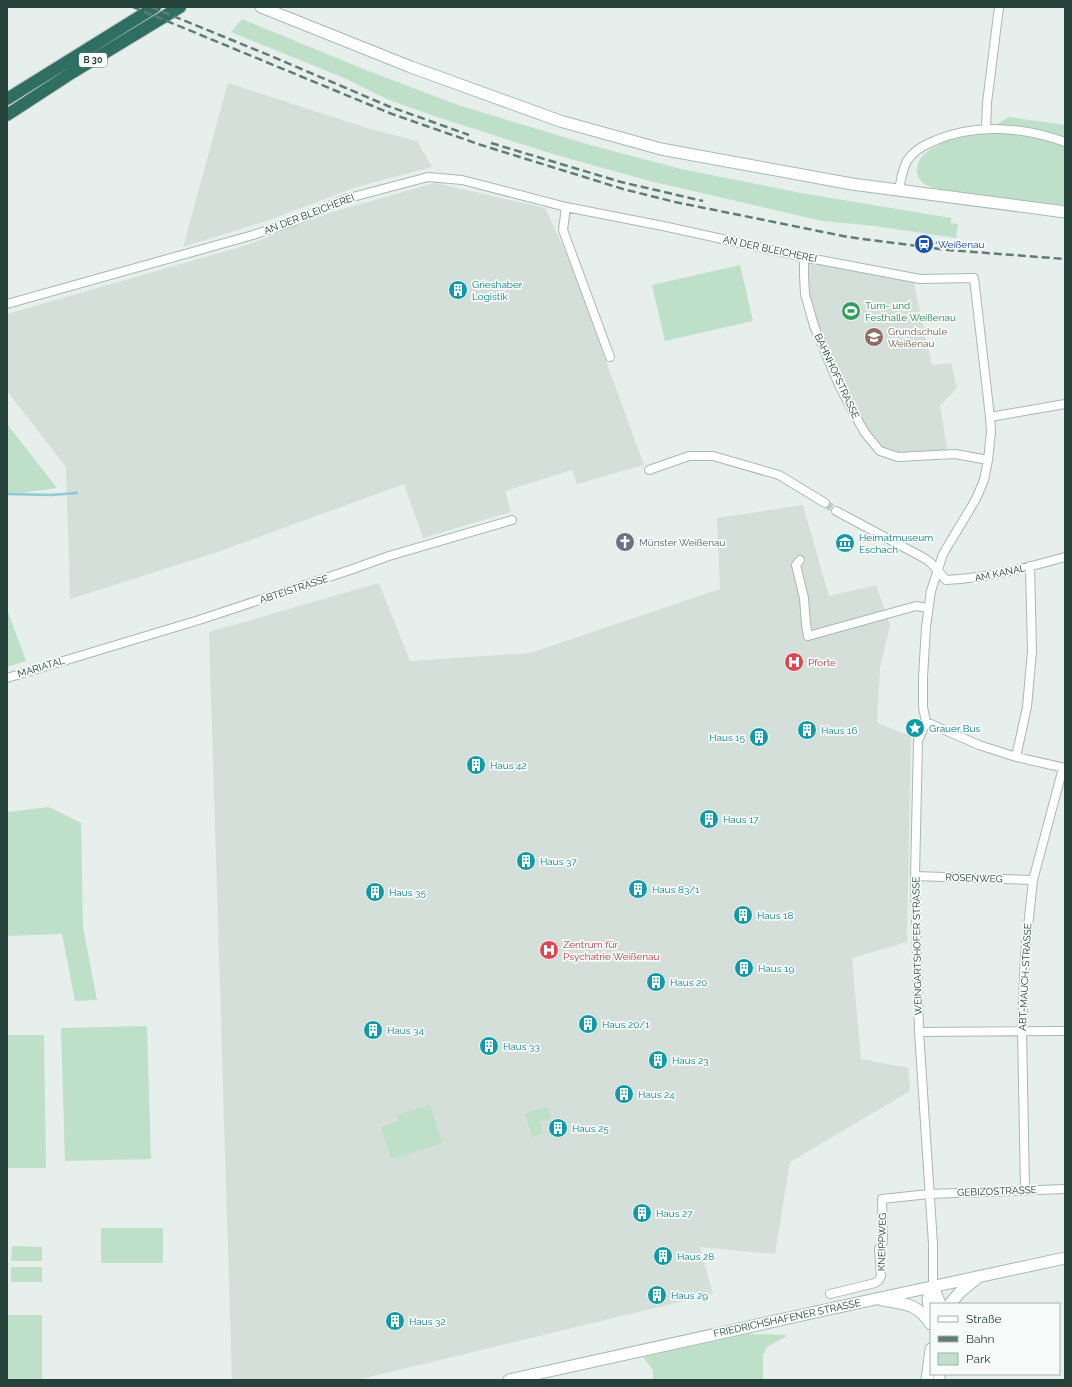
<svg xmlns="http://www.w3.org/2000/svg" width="1072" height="1387" viewBox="0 0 1072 1387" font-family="Raleway,sans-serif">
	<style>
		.built { fill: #d4dfda }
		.green { fill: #bfe0c8 }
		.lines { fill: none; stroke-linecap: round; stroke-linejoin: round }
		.stream { stroke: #8ec9d4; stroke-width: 2.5 }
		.street-tunnel { stroke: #bfccc8; stroke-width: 8; stroke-dasharray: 8 4; stroke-linecap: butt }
		.street-casing { stroke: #a8b8b2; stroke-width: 10 }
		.secondary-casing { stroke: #a4bbb3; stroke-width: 13 }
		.highway-casing { stroke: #c2cac8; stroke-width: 14 }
		.street { stroke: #fff; stroke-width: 8 }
		.secondary { stroke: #fff; stroke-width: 11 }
		.highway { stroke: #2f6f62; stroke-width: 12 }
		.rail { stroke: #5f7d75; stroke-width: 2.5; stroke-dasharray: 8 4; stroke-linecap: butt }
		.labels { text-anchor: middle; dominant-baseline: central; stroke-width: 3.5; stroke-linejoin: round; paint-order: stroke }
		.shield { fill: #f7fbf9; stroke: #637a73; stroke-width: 1 }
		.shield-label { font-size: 9px; font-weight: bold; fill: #24423a }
		.street-label { font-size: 10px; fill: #24423a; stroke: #f7fbf9 }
		.transit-label { font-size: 10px; fill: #164399; stroke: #f7fbf9; text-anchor: start }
		.culture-label { font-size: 10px; fill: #0d838f; stroke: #f7fbf9; text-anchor: start }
		.leisure-label { font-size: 10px; fill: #27864d; stroke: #f7fbf9; text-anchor: start }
		.education-label { font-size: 10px; fill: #785e54; stroke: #f7fbf9; text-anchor: start }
		.worship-label { font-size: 10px; fill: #5b616d; stroke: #f7fbf9; text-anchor: start }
		.health-label { font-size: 10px; fill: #be3a42; stroke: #f7fbf9; text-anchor: start }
	</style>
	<rect width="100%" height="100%" fill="#e6efeb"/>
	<path class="built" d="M228,83L367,128L417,141L432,167L356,187L270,220L183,247Z
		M435,183L545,208L569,260L644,465L577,484L572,470L505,491L511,512L423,538L404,484L218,552L70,599L66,467L7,391V314L247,245L332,212Z
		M806,259L913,279L932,365L951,363L957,388L940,406L947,449L944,452L899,455L881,450L866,432L840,384L811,311L805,276Z
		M803,505L829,596L876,585L890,625L880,668L877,723L911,736L907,942L852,958L861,1059L908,1068L910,1091L790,1162L775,1254L700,1247L713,1294L357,1380H232L209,632L379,583L410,661L530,653L720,589L717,518Z"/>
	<path class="green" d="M242,19L366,70L458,105L590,145L681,169L801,193L951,218V223L958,224L956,238L874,226L822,221L650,181L556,155L440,118L389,100L344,78L231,32Z
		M1009,117L1065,125V205L1022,201L1021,202L934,188C926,185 918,182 917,172C915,149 950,140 967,136C971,135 976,135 980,134C990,129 1000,122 1009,117Z
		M740,265L753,321L665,341L652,285Z
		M7,424L57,488L7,495Z
		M7,609L26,661L7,667Z
		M49,807L81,823L83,927L97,1000L75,1001L62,934L7,936V812Z
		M147,1026L151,1159L65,1161L61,1028Z
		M7,1035H44L46,1168H7Z
		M430,1105L442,1143L391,1159L381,1127L399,1121L397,1115Z
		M547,1107L551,1119L540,1122L543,1133L532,1137L525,1113Z
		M101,1228H163V1263H101Z
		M12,1246L42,1247V1261H11Z
		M11,1267H42V1282H11Z
		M7,1315H42V1380H7Z
		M748,1334L786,1335L785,1337L767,1347L763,1355V1380H653V1370L643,1357Z"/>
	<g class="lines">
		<path class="stream" d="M7,494L51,495L77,493"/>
		<path class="street-tunnel" d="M825,503L836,511"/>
		<defs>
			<path id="street" d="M986,129L987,103L999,7
				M899,190C901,180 902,170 907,161C913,151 924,145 934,141C975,123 1023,127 1065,142
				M566,207L563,230L610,357
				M804,257V275L805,294L814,326L839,385L852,410L865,433L880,451L898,457L955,454L988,460
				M7,304L253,235L292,222L345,199L428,177L462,180L566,207L663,226L804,257L920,279L974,278L990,417L991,432L988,460L984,480L976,499L943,554L931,591L926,627L923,677V707L926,722L918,741L915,876L919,1032L933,1244V1286
				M990,417L1065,404
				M649,470L689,456H713L779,475L825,503
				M836,511L924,558L931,563L946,580C987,578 1026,568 1065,557
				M800,560L796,565L804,598L806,624L808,636L916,606L928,608
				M7,678L199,620L350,570L389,556L512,520
				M926,722L979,745L1016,757L1065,768
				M1016,757L1027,707L1032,651L1030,566
				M915,876L1033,880
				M919,1032L1065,1031
				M1025,1189L1022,1031L1025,955L1033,880L1063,768
				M830,1294L875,1283L879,1280L881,1276L879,1249L883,1242L882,1199L929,1194L1065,1189"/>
			<path id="secondary" d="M261,7L411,67L560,121L661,149L852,184L1065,212
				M933,1286L940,1304
				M882,1300C906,1304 916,1303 931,1324
				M950,1304L960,1292L976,1279
				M931,1320L928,1299L933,1286
				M509,1380L825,1310L1065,1258
				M927,1380L931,1349
				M939,1380V1374"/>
			<path id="highway" d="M7,99L155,7
				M7,115L73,72L180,7"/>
		</defs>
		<use href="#street" class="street-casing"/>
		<use href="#secondary" class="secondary-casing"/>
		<use href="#highway" class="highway-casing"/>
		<use href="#street" class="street"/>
		<use href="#secondary" class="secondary"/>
		<use href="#highway" class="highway"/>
		<path class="rail" d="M133,7L392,114L481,145L623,189L675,202L848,237L948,250L1065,259
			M151,7L271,56L388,106L469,135
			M491,143L621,182L703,201
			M924,241L969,246"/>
	</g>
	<defs>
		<symbol id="station-disc" viewBox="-11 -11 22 22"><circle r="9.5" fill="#1a4fb4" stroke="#f7fbf9"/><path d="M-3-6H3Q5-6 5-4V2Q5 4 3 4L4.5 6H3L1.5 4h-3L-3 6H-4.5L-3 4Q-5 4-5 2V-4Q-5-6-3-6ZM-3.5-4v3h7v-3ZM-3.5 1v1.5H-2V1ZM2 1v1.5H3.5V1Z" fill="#fff"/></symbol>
		<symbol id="building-disc" viewBox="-11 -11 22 22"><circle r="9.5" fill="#0f9aa8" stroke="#f7fbf9"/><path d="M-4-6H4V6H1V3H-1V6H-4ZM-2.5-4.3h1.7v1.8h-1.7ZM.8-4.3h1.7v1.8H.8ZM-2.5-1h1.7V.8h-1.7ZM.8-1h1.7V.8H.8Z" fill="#fff"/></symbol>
		<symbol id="stadium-disc" viewBox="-11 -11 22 22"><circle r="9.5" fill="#2e9e5b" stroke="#f7fbf9"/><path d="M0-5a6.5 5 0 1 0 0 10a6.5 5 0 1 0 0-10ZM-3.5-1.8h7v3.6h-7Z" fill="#fff"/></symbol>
		<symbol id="school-disc" viewBox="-11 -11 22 22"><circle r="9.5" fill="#8d6e63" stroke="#f7fbf9"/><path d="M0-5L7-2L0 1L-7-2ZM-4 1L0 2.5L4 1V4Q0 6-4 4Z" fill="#fff"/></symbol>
		<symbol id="church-disc" viewBox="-11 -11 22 22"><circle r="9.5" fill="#6b7280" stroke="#f7fbf9"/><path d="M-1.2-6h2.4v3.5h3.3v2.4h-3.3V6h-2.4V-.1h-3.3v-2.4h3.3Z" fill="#fff"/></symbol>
		<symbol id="museum-disc" viewBox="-11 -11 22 22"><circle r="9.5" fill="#0f9aa8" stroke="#f7fbf9"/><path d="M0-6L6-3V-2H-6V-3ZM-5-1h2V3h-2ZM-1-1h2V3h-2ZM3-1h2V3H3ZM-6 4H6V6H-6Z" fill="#fff"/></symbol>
		<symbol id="hospital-disc" viewBox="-11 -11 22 22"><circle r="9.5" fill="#e0444e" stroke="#f7fbf9"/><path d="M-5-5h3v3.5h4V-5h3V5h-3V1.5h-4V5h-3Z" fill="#fff"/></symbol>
		<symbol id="sight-disc" viewBox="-11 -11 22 22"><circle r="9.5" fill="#0f9aa8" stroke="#f7fbf9"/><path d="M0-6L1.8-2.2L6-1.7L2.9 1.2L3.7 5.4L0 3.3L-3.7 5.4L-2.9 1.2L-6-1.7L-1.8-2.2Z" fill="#fff"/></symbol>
	</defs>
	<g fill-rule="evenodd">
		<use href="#station-disc" x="913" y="233" width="22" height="22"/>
		<use href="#building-disc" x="447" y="279" width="22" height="22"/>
		<use href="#stadium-disc" x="840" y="300" width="22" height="22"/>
		<use href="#school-disc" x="863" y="326" width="22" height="22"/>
		<use href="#church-disc" x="614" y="531" width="22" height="22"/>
		<use href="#museum-disc" x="834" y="532" width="22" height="22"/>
		<use href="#hospital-disc" x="783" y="651" width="22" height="22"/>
		<use href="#sight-disc" x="904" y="717" width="22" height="22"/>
		<use href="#building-disc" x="796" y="719" width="22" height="22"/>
		<use href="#building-disc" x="748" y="726" width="22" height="22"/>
		<use href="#building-disc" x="465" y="754" width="22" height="22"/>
		<use href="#building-disc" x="698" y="808" width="22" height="22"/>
		<use href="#building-disc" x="515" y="850" width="22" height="22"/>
		<use href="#building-disc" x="627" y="878" width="22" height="22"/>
		<use href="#building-disc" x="364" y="881" width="22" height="22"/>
		<use href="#building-disc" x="732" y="904" width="22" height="22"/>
		<use href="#hospital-disc" x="538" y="939" width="22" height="22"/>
		<use href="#building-disc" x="733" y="957" width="22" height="22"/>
		<use href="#building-disc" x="645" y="971" width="22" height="22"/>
		<use href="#building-disc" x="577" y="1013" width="22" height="22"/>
		<use href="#building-disc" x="362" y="1019" width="22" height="22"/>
		<use href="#building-disc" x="478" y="1035" width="22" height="22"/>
		<use href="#building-disc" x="647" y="1049" width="22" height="22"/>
		<use href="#building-disc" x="613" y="1083" width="22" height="22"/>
		<use href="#building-disc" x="547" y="1117" width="22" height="22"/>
		<use href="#building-disc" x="631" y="1202" width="22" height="22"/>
		<use href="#building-disc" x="652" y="1245" width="22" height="22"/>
		<use href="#building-disc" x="646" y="1284" width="22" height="22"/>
		<use href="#building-disc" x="384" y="1310" width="22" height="22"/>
	</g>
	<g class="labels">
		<rect class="shield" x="79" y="53" width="28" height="14" rx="3"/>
		<g class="shield-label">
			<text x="93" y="60">B 30</text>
		</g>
		<g class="street-label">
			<text transform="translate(309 214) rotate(-21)">AN DER BLEICHEREI</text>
			<text transform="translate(770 249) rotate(12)">AN DER BLEICHEREI</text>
			<text transform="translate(837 376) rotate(65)">BAHNHOFSTRASSE</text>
			<text transform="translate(1000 573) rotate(-12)">AM KANAL</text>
			<text transform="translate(294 589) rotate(-18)">ABTEISTRASSE</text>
			<text transform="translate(41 667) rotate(-17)">MARIATAL</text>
			<text transform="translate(974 878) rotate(2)">ROSENWEG</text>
			<text transform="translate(917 946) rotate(-91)">WEINGARTSHOFER STRASSE</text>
			<text transform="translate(1025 977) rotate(-87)">ABT-MAUCH-STRASSE</text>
			<text transform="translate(997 1191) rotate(-2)">GEBIZOSTRASSE</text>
			<text transform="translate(882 1242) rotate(-89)">KNEIPPWEG</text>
			<text transform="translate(787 1318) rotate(-12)">FRIEDRICHSHAFENER STRASSE</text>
		</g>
		<g class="transit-label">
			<text x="938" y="244">Weißenau</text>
		</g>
		<g class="culture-label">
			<text x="472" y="284">Grieshaber<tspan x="472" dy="12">Logistik</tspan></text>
			<text x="859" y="537">Heimatmuseum<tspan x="859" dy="12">Eschach</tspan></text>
			<text x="929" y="728">Grauer Bus</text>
			<text x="821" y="730">Haus 16</text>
			<text x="745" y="737" text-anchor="end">Haus 15</text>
			<text x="490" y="765">Haus 42</text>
			<text x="723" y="819">Haus 17</text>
			<text x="540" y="861">Haus 37</text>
			<text x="652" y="889">Haus 83/1</text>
			<text x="389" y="892">Haus 35</text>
			<text x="757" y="915">Haus 18</text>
			<text x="758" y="968">Haus 19</text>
			<text x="670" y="982">Haus 20</text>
			<text x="602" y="1024">Haus 20/1</text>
			<text x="387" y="1030">Haus 34</text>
			<text x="503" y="1046">Haus 33</text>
			<text x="672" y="1060">Haus 23</text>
			<text x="638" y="1094">Haus 24</text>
			<text x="572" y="1128">Haus 25</text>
			<text x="656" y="1213">Haus 27</text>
			<text x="677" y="1256">Haus 28</text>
			<text x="671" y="1295">Haus 29</text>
			<text x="409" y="1321">Haus 32</text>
		</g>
		<g class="leisure-label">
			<text x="865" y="305">Turn- und<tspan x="865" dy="12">Festhalle Weißenau</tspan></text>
		</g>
		<g class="education-label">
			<text x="888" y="331">Grundschule<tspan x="888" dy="12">Weißenau</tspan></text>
		</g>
		<g class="worship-label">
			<text x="639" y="542">Münster Weißenau</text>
		</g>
		<g class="health-label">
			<text x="808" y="662">Pforte</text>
			<text x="563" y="944">Zentrum für<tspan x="563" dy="12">Psychatrie Weißenau</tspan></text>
		</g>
	</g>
	<rect width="1072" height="1387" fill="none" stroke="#24423a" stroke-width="16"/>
	<rect x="930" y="1303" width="130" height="72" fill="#f7fbf9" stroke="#a3b1ad"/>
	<rect x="938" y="1316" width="20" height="6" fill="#ffffff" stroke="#a3b1ad"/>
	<text x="966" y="1323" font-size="12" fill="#24423a">Straße</text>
	<rect x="938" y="1336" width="20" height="6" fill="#5f7d75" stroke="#a3b1ad"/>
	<text x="966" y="1343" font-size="12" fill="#24423a">Bahn</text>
	<rect x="938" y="1353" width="20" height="12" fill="#bfe0c8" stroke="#a3b1ad"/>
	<text x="966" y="1363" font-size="12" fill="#24423a">Park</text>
</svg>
